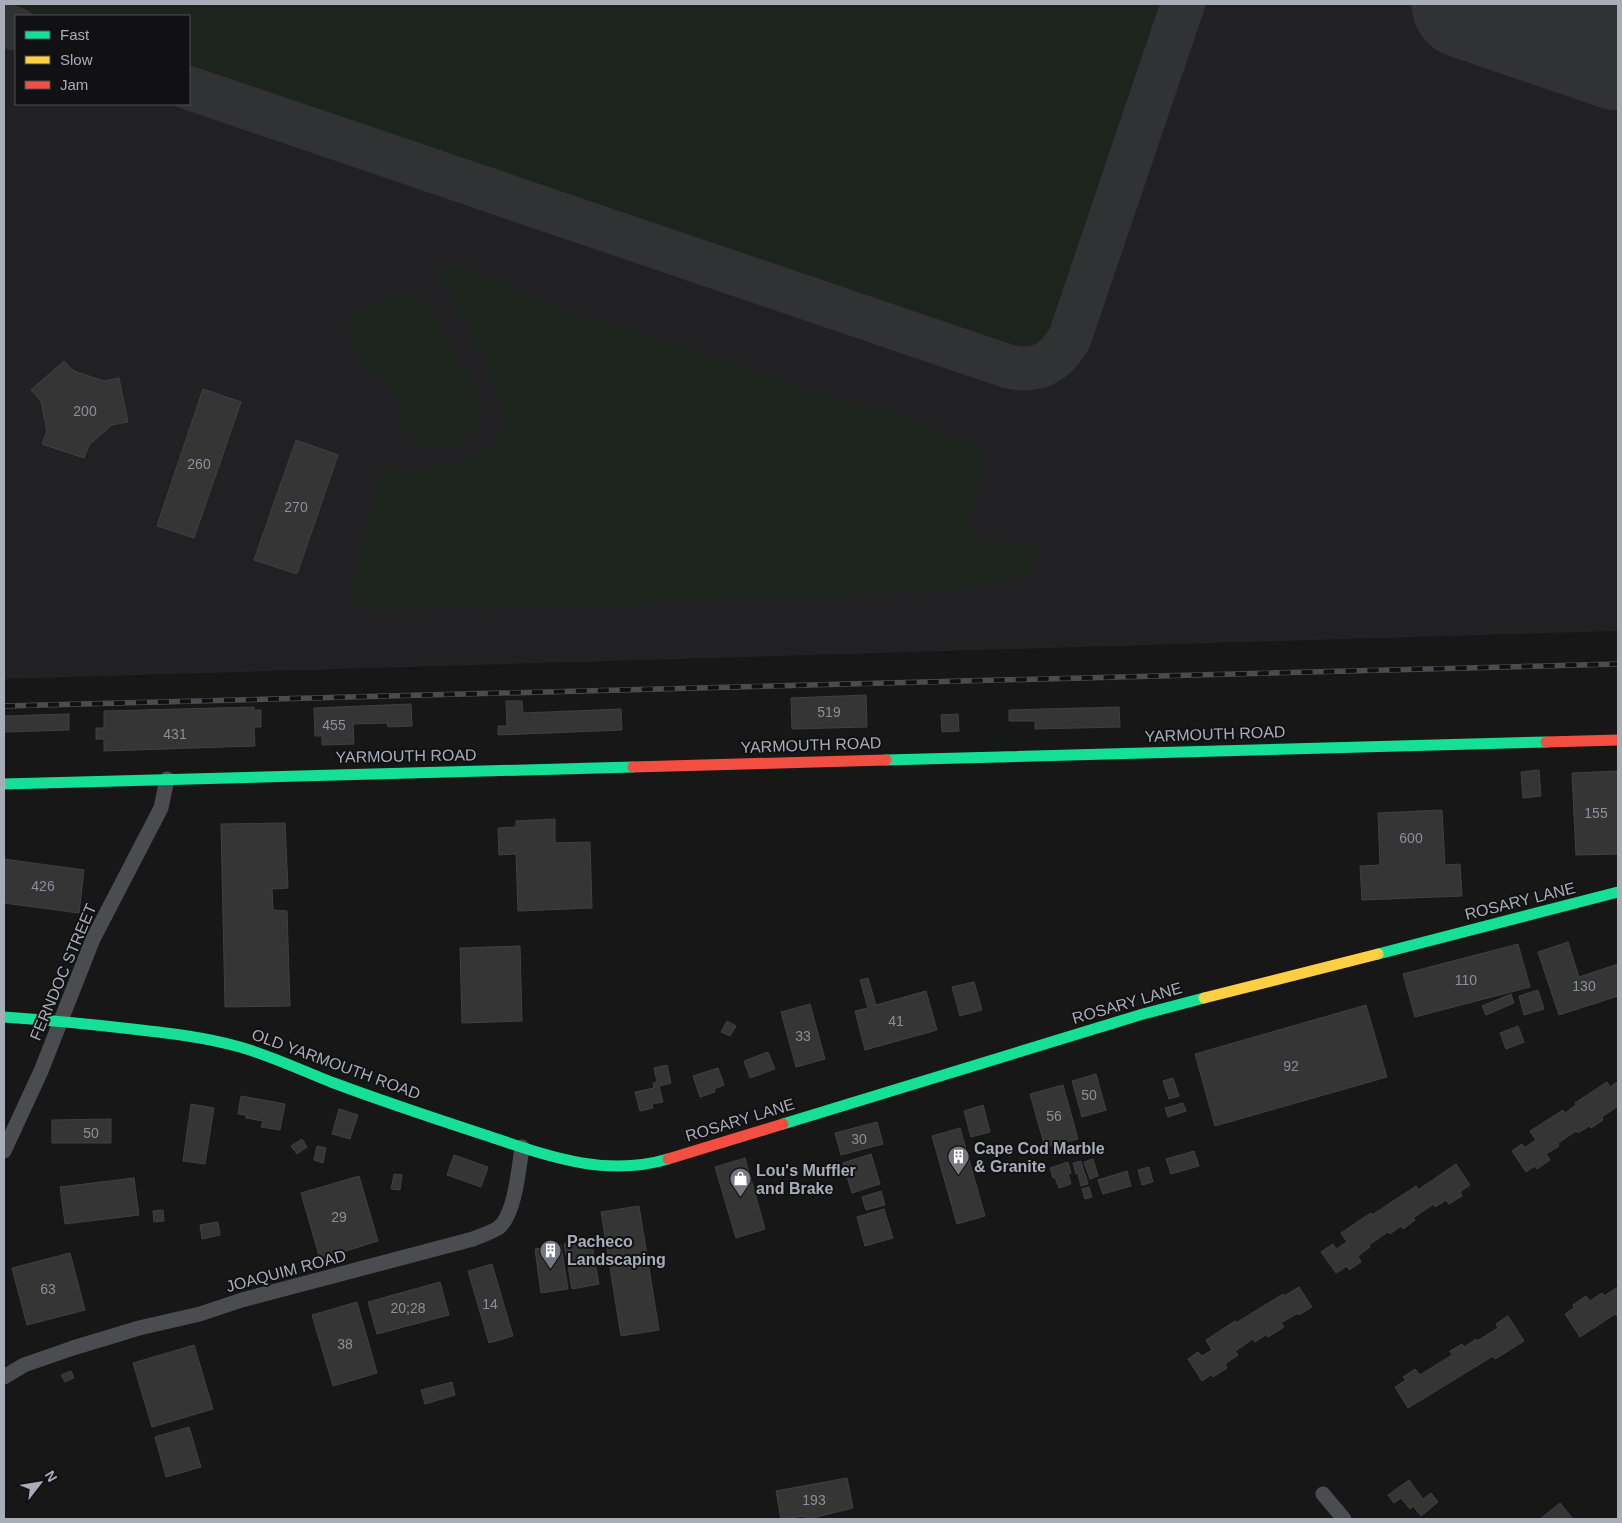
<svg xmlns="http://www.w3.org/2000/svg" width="1622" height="1523" viewBox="0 0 1622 1523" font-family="Arial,sans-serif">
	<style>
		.built { fill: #212123; fill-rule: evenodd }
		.green { fill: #1d241e }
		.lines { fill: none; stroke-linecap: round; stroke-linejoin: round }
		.taxiway { stroke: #313233; stroke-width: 44 }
		.runway { stroke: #313233; stroke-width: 109 }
		.building { fill: #353536; stroke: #3f4043 }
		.street { stroke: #4b4c50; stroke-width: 15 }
		.fast { stroke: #16e098; stroke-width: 11 }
		.slow { stroke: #ffcf43; stroke-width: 11 }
		.jam { stroke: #f24e42; stroke-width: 11 }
		.rail-casing { stroke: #4b4c4f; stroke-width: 5.5 }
		.rail { stroke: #111113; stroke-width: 4; stroke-dasharray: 11; stroke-linecap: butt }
		.labels { text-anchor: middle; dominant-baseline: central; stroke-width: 4; stroke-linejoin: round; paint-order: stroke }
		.number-label { font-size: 14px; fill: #8b8f98 }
		.street-label { font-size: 16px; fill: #a8adb8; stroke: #111113 }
		.poi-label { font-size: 16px; font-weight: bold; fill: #a8adb8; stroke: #111113; text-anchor: start }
	</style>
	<rect width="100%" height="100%" fill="#171717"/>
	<path class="built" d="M4,4H1618V631L4,679ZM16,16H189V104H16Z"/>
	<path class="green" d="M4,4H1167L1057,332C1039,359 1025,354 997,348L747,261L605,215L439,156L189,72V16H24L4,8Z
		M452,261L567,312L679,344L769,374L798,388L897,413L956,437L975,442L983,456L982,474L971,525L974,537L1035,547L1039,552L1033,572L1007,584L921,593L616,606L370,611C357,608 353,603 351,589L379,474L385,466L391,465L404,472L456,463L489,448L508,424L492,377L439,273L440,263Z
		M408,290L424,300L437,318L483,403C481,412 479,425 474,433C463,450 438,449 421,447L401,425L398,399L384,380L359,358L348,330L354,312Z"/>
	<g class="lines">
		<path class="taxiway" d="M4,25L16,29
			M189,88L1007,366C1036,374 1056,363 1070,337L1183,4"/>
		<path class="runway" d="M1466,4L1618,56"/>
	</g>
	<path class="building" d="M64,361L74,371L104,381L119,378L128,422L112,425L89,445L84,458L42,444L47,431L41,401L31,390Z
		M203,389L241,402L194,538L157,526Z
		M296,440L338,455L297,574L254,560Z
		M866,695L867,727L792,729L791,698Z
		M506,701H522L523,713L621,709L622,730L498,735V726H507Z
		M411,704L412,726L388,727L387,723L353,724L354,744L322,745V736H315L314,708Z
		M254,707V710H261V727H254L255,746L104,751V739H96V728H104V711Z
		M1119,707L1120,727L1035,729V721H1009V710Z
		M69,714V730L4,732V716Z
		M958,714L959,731L942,732L941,715Z
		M1539,770L1541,796L1523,798L1521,772Z
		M1618,771V854L1576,855L1572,773Z
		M1442,810L1445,865L1460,864L1462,896L1362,900L1360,866L1380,865L1378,813Z
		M555,819V843L590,842L592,908L518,911L516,854L499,855L498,828L516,827V821Z
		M285,823L288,888L272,889L273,910L287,911L290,1006L225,1007L221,824Z
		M4,859L84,870L79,913L4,903Z
		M1568,942L1579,977L1618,964V996L1559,1015L1538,952Z
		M1518,944L1530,987L1415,1017L1403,974Z
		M520,946L522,1021L462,1023L460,948Z
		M868,978L876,1005L926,991L937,1030L865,1050L855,1011L868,1008L860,980Z
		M974,982L982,1010L960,1016L952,987Z
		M1538,990L1544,1009L1524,1015L1519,996Z
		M1511,994L1514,1003L1486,1015L1482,1006Z
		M810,1004L825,1059L796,1067L781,1012Z
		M1366,1005L1387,1077L1215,1126L1195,1054Z
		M727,1021L736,1026L730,1036L721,1032Z
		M1518,1026L1524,1042L1506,1049L1500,1033Z
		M768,1052L775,1069L750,1078L744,1061Z
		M667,1065L671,1083L659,1086L663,1102L652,1104L653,1108L640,1111L635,1092L654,1088L653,1083L657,1082L654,1068Z
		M718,1068L724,1085L714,1089L715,1092L700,1097L693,1076Z
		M1096,1074L1106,1110L1082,1117L1072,1081Z
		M1173,1078L1179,1096L1169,1099L1163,1081Z
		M1618,1081V1106L1602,1117L1603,1120L1591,1128L1589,1126L1578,1133L1576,1131L1558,1143L1559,1146L1546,1154L1550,1160L1537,1169L1535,1166L1526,1172L1512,1151L1522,1144L1524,1148L1536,1140L1530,1131L1563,1110L1565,1113L1576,1105L1575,1103L1607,1082L1610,1087Z
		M1063,1085L1078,1139L1045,1147L1030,1094Z
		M241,1096L285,1104L280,1130L261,1127L263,1121L246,1118V1115L238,1114Z
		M1183,1103L1186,1111L1168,1117L1165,1108Z
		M191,1104L214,1108L205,1164L183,1161Z
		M983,1105L990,1132L971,1137L964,1111Z
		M339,1109L358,1115L350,1139L332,1134Z
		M111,1119V1143H52V1120Z
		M877,1122L883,1144L841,1155L835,1133Z
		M960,1128L985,1216L957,1224L932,1136Z
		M302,1139L307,1147L297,1154L291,1146Z
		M317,1146L326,1148L323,1163L314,1160Z
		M1194,1151L1199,1166L1171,1174L1166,1159Z
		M871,1154L880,1184L852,1193L843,1163Z
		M454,1155L488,1167L481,1187L447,1175Z
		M745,1158L765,1229L736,1238L715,1167Z
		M1093,1159L1098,1176L1090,1179L1084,1162Z
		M1081,1161L1084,1172L1076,1174L1073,1163Z
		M1068,1162L1071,1173L1068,1174L1071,1184L1059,1188L1055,1177L1053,1178L1050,1168Z
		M1456,1164L1470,1185L1460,1192L1462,1196L1449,1204L1446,1200L1435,1207L1434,1204L1413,1218L1415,1220L1403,1229L1401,1226L1390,1234L1388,1232L1369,1245L1370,1247L1358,1256L1361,1262L1349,1270L1347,1266L1336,1273L1321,1252L1333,1244L1336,1249L1347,1242L1341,1233L1371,1213L1372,1215L1416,1186L1418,1190Z
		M1149,1167L1153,1182L1142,1185L1138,1170Z
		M1127,1171L1131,1186L1103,1194L1098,1180Z
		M1085,1173L1088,1184L1081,1186L1078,1175Z
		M394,1174L402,1175L400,1190L391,1189Z
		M359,1176L378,1241L320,1259L301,1193Z
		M134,1178L139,1215L65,1224L60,1187Z
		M1089,1187L1092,1197L1085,1199L1082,1189Z
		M881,1191L885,1205L866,1210L862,1197Z
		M639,1206L659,1330L621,1336L601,1212Z
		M884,1209L893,1238L865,1246L857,1217Z
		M163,1210L164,1221L154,1222L153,1211Z
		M218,1222L220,1235L202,1239L200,1225Z
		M591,1239L599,1284L572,1289L564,1244Z
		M561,1245L568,1289L541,1293L535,1249Z
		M70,1253L85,1310L27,1325L12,1268Z
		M492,1264L513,1336L489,1343L468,1271Z
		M440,1282L449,1315L377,1334L368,1302Z
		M1299,1287L1312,1307L1299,1315L1298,1313L1281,1323L1284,1327L1268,1337L1267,1334L1255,1342L1253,1339L1235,1351L1238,1355L1225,1364L1227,1368L1213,1377L1212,1374L1202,1381L1188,1359L1198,1352L1202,1356L1212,1350L1206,1340L1235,1321L1236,1323L1283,1294L1284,1296Z
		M1618,1287V1317L1615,1314L1580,1337L1565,1314L1574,1308L1573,1305L1586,1296L1590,1301L1602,1293L1604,1296Z
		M357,1302L377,1373L333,1386L312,1315Z
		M1508,1316L1524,1341L1495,1359L1493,1356L1408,1408L1395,1387L1406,1380L1403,1377L1415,1369L1420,1375L1452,1355L1450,1351L1462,1344L1464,1347L1476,1339L1477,1341L1498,1328L1496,1324Z
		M194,1345L213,1409L152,1427L133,1363Z
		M71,1371L74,1378L65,1382L61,1375Z
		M452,1382L455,1395L425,1404L421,1390Z
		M189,1427L201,1467L166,1477L155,1437Z
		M847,1478L853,1508L808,1519H805V1516L781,1519L776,1491Z
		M1409,1480L1423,1499L1431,1493L1438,1502L1421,1516L1413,1506L1410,1509L1401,1498L1394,1503L1388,1495Z
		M1560,1503L1573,1519H1540Z"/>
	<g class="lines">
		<path class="street" d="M4,1151L41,1071L93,939L161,808L167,779
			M4,1377L24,1365L73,1348L139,1328L200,1314L242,1300L473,1239C480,1236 490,1233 498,1228C515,1216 519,1167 522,1147
			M1323,1494L1344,1519"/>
		<path class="fast" d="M886,760L1546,742
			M4,784L633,767
			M1378,954L1618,892
			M4,1017C47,1020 89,1024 132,1029C168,1033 204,1037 240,1047C271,1056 301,1070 331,1082C382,1101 433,1118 485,1135C545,1155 604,1178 668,1159
			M783,1124L1143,1014L1204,998"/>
		<path class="slow" d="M1204,998L1378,954"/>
		<path class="jam" d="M1546,742L1618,740
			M633,767L886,760
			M668,1159L783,1124"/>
		<defs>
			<path id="rail" d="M4,706L1618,664"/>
		</defs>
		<use href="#rail" class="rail-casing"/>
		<use href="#rail" class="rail"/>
	</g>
	<defs>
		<symbol id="building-pin" viewBox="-11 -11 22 30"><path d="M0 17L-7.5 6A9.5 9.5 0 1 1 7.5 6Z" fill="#757880" stroke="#111113"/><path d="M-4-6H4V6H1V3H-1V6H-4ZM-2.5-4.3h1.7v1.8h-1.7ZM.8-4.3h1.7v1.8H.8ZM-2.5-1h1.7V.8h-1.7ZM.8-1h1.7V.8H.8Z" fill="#fff"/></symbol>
		<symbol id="shop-pin" viewBox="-11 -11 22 30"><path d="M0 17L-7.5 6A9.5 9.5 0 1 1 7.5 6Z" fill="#757880" stroke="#111113"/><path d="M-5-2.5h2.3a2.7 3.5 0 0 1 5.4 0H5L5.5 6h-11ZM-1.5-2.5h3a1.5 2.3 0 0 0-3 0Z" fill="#fff"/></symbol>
	</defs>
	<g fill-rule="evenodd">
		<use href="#building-pin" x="946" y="1144" width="25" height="34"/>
		<use href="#shop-pin" x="728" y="1166" width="25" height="34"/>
		<use href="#building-pin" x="538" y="1238" width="25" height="34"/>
	</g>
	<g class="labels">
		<g class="number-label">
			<text x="85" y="411">200</text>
			<text x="199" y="464">260</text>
			<text x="296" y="507">270</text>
			<text x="829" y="712">519</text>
			<text x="334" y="725">455</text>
			<text x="175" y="734">431</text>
			<text x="1596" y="813">155</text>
			<text x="1411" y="838">600</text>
			<text x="43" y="886">426</text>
			<text x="1466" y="980">110</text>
			<text x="1584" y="986">130</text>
			<text x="896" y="1021">41</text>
			<text x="803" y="1036">33</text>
			<text x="1291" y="1066">92</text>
			<text x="1089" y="1095">50</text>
			<text x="1054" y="1116">56</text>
			<text x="91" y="1133">50</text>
			<text x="859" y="1139">30</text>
			<text x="339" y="1217">29</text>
			<text x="48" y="1289">63</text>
			<text x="490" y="1304">14</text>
			<text x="408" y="1308">20;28</text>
			<text x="345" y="1344">38</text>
			<text x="814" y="1500">193</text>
		</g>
		<g class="street-label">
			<text transform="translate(1215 734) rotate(-2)">YARMOUTH ROAD</text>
			<text transform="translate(811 745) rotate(-2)">YARMOUTH ROAD</text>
			<text transform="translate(406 756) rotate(-1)">YARMOUTH ROAD</text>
			<text transform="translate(1520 901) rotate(-14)">ROSARY LANE</text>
			<text transform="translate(63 972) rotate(-67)">FERNDOC STREET</text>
			<text transform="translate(1127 1003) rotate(-16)">ROSARY LANE</text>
			<text transform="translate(336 1064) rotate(20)">OLD YARMOUTH ROAD</text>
			<text transform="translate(740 1120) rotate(-17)">ROSARY LANE</text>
			<text transform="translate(286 1271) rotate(-15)">JOAQUIM ROAD</text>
		</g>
		<g class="poi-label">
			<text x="974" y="1148">Cape Cod Marble<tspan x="974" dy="18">&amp; Granite</tspan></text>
			<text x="756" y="1170">Lou's Muffler<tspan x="756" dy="18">and Brake</tspan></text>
			<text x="567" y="1241">Pacheco<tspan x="567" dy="18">Landscaping</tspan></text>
		</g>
	</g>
	<rect width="1622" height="1523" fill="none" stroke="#a8adb8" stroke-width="10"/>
	<rect x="15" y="15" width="175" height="90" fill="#111113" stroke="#4d4f55"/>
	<rect x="25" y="31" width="25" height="8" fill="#16e098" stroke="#4d4f55"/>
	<text x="60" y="40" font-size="15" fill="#a8adb8">Fast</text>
	<rect x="25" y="56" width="25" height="8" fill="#ffcf43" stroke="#4d4f55"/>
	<text x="60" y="65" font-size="15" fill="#a8adb8">Slow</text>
	<rect x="25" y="81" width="25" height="8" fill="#f24e42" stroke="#4d4f55"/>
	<text x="60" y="90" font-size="15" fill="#a8adb8">Jam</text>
	<g transform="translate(40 1483) rotate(59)" stroke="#111113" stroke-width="4" paint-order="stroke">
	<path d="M0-4L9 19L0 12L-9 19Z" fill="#a8adb8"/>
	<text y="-8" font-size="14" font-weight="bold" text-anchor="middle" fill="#a8adb8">N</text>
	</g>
</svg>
